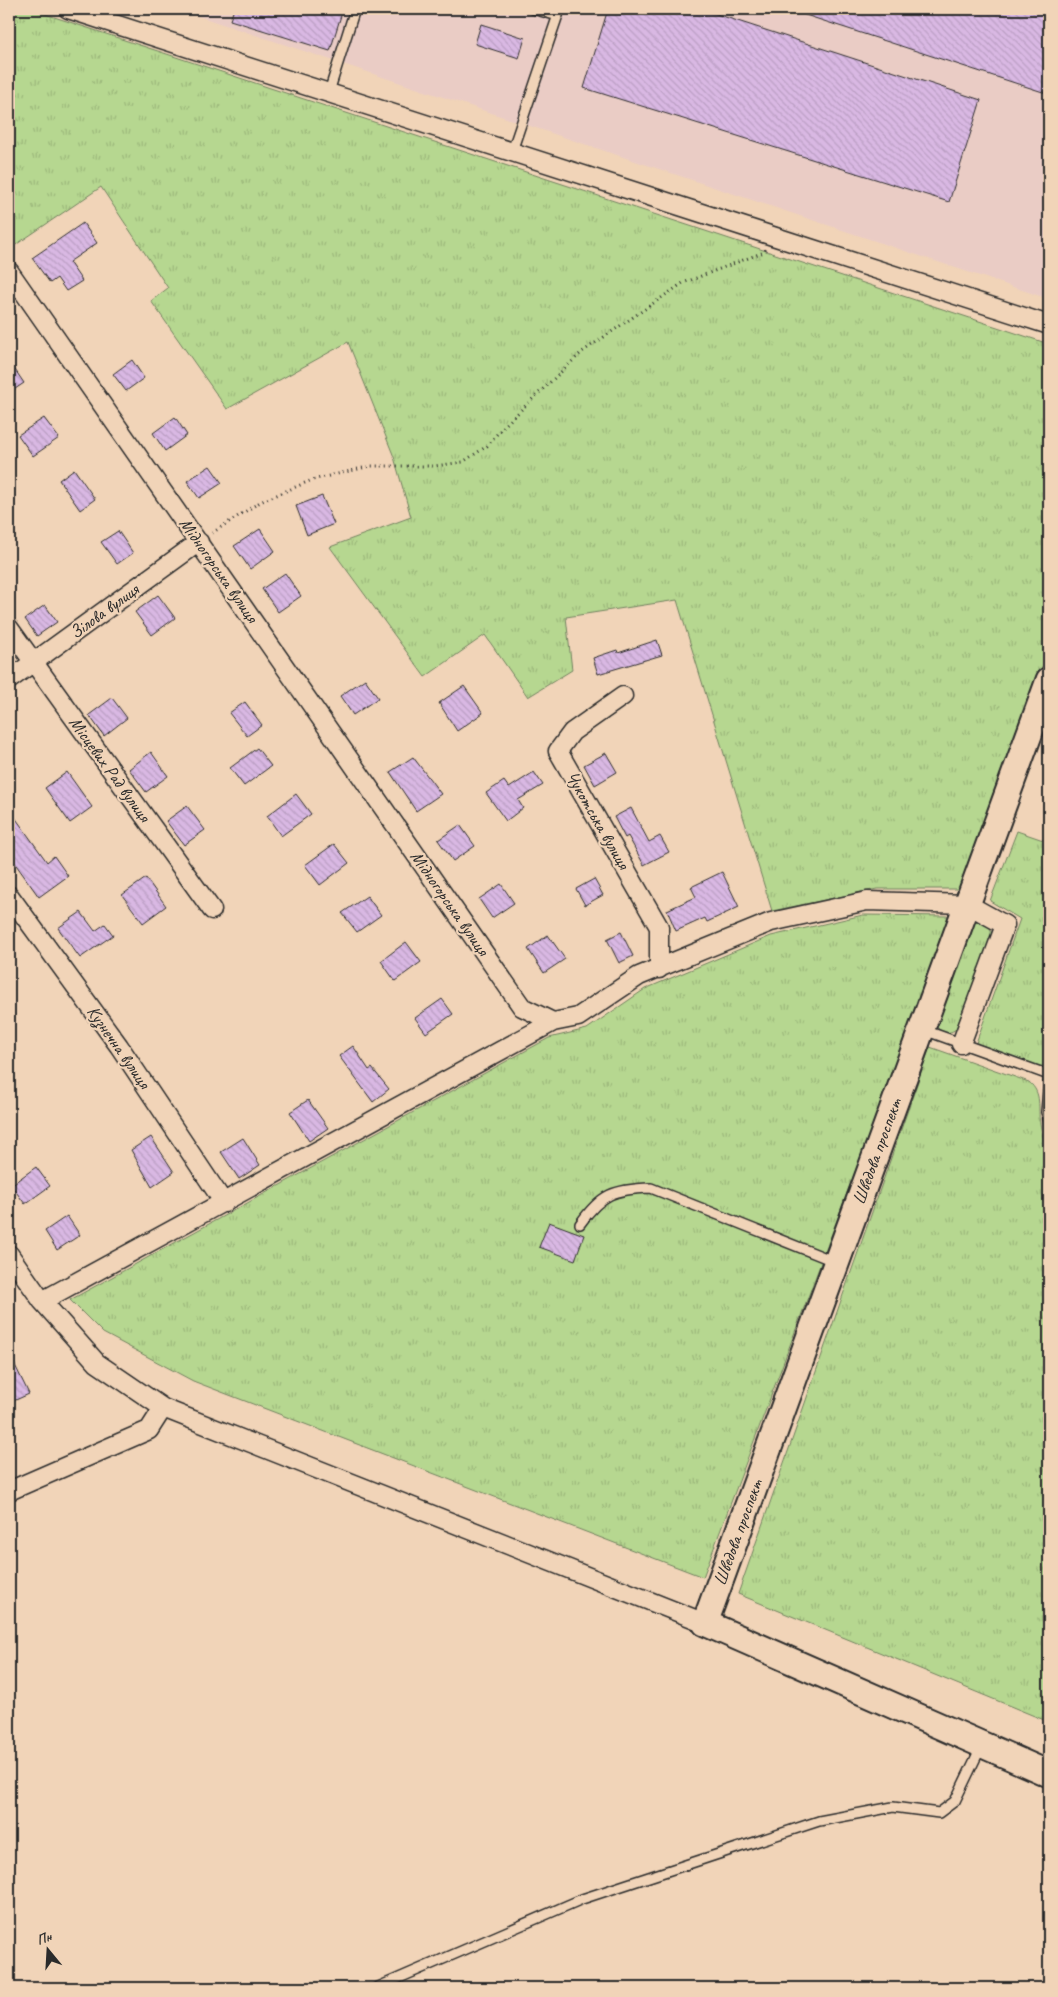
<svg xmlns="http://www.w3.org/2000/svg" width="1058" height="1997" viewBox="0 0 1058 1997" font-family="Caveat,sans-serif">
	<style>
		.built { fill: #eaccc5 }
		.grass { fill: url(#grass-tufts); stroke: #70815e }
		.building { fill: url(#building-back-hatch); stroke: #2b2b2b }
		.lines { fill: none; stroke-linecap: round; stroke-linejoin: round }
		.lane-casing { stroke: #2b2b2b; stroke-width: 12 }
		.street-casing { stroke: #2b2b2b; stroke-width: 21 }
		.secondary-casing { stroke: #2b2b2b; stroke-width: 29 }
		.path { stroke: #2b2b2b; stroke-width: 3; stroke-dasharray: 1 4; stroke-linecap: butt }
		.lane { stroke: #f1d4b8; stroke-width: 9 }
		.street { stroke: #f1d4b8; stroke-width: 18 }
		.secondary { stroke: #f1d4b8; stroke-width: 25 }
		.labels { text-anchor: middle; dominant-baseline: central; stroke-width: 4.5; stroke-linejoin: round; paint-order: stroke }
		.street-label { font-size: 18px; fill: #2b2b2b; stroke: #f1d4b8 }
	</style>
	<defs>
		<pattern id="grass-tufts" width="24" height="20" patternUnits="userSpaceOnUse" patternTransform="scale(1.25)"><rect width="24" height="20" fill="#b6d790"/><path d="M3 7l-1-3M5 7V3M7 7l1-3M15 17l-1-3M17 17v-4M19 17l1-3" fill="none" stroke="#9db97c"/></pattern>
		<pattern id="building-back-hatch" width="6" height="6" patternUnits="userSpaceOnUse" patternTransform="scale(1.25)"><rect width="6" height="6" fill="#d9b8e3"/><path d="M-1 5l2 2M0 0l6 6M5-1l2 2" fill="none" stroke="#ba9ec3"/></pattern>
	</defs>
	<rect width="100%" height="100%" fill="#f1d4b8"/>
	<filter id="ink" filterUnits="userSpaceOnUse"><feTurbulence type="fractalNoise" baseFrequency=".02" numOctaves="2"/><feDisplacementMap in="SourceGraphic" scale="10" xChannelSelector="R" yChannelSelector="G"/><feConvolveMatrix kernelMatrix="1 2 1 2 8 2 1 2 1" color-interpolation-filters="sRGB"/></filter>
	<g filter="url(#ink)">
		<path class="built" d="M177,9H1049V299L527,125Z"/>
		<path class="grass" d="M9,9H30L1049,344V650L960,889H877L772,911L677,600L566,617L572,670L528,697L485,635L425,677L330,547L411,517L394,457L348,342L227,409L151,301L168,288L101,187L14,246L9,240Z
			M1017,831L1049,842V1064L1039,1067L976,1043L1020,919L990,901Z
			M863,915L951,916L703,1577L193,1381L103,1333L70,1300L549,1038L587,1029L645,989L771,936Z
			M981,920L989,923L992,936L956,1029C947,1036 939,1032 935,1023L973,923Z
			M930,1047L1029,1082C1043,1094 1037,1107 1040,1123C1041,1133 1046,1144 1049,1154V1722L738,1594Z"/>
		<path class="building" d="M234,9H343L330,51L230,20Z
			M608,9H714L713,13L981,100L949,202L584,88Z
			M793,9H1028L1049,16V94L793,11Z
			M481,24L525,38L519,58L475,44Z
			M83,223L97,243L69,262L82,281L66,291L57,278L50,283L32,258Z
			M132,360L144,378L126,391L113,374Z
			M9,361L24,383L9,393Z
			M175,417L187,435L165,451L153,433Z
			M44,418L59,438L33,456L18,435Z
			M210,466L222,483L199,498L187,481Z
			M74,469L95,499L80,510L59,480Z
			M322,496L334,524L307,535L296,506Z
			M260,529L275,551L250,569L234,546Z
			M118,531L133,553L117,564L101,542Z
			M285,573L301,596L278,612L262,589Z
			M158,595L175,618L152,635L135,612Z
			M45,605L57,622L37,636L25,619Z
			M657,640L662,655L598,674L593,658L617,650L618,653Z
			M365,679L378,698L353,715L340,696Z
			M464,686L483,713L457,731L439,703Z
			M112,698L127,718L104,736L89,715Z
			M245,702L262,725L247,736L229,713Z
			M257,748L271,766L244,786L230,768Z
			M151,752L168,776L146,792L129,769Z
			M606,753L617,772L595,785L584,765Z
			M413,757L441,794L416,811L390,772Z
			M67,772L92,807L70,823L45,788Z
			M534,772L543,785L518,800L523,808L506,821L486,793L504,781L509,788Z
			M296,794L311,814L281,836L267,816Z
			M187,806L205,830L184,845L166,821Z
			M631,808L649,842L660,836L669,852L644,865L628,836L625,838L614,817Z
			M9,809L47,862L54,856L68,876L39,897L14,862L9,866Z
			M460,825L475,846L453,861L438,840Z
			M334,844L349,863L320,885L305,865Z
			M722,872L739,907L707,922L705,918L676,931L667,910L696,897L691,887Z
			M146,878L166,906L143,923L122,895Z
			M594,879L603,895L585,905L576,889Z
			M501,884L514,903L492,918L479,899Z
			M367,896L381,915L357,932L342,913Z
			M81,912L95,931L105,924L113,935L80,958L58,928Z
			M621,932L633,956L619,963L607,939Z
			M548,935L565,959L544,973L528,949Z
			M406,942L421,962L395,981L381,961Z
			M442,999L453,1014L426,1033L415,1018Z
			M353,1046L369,1070L372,1068L389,1089L373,1102L339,1056Z
			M308,1100L328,1128L309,1141L290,1112Z
			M151,1137L174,1172L152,1187L131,1150Z
			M243,1138L260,1165L239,1179L221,1152Z
			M36,1167L50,1186L25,1204L11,1185Z
			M67,1216L80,1235L57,1250L45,1231Z
			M549,1222L584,1235L575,1260L539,1247Z
			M9,1353L29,1394L9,1403Z"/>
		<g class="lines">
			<defs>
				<path id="lane" d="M533,9L558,16
					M329,92L355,9
					M512,151L560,9
					M924,1030L1049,1075
					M1049,1079L1046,1112L1049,1121
					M580,1224C601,1194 614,1189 651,1188L836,1262
					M376,1988L582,1899L819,1821L893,1807L939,1813L955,1801L982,1745"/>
				<path id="street" d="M68,9L1049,325
					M9,271L522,1007L553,1022L578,1017L639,976L771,922L867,901L967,904L1005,925L961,1044
					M9,628L212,910
					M9,680L199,542
					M623,696L572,732L558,751L659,927V969
					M9,895L119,1046L224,1203
					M9,1254L42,1301L97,1363L163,1408L705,1623
					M42,1301L553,1022
					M9,1491L149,1430L163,1408"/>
				<path id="secondary" d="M1049,680L705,1623L1049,1774"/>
			</defs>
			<use href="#lane" class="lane-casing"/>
			<use href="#street" class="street-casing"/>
			<use href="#secondary" class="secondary-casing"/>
			<path class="path" d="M212,533L260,502L312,480L371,466H435L463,462L487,446L502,428L582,352L683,283L764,252L766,249"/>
			<use href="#lane" class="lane"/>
			<use href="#street" class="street"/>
			<use href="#secondary" class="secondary"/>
		</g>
	</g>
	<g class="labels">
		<g class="street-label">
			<text transform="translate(219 570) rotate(55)">Мідногорська вулиця</text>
			<text transform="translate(104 611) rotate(-36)">Зілова вулиця</text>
			<text transform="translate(110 769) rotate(54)">Місцевих Рад вулиця</text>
			<text transform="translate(598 820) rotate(60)">Чукотська вулиця</text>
			<text transform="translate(450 903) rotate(55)">Мідногорська вулиця</text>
			<text transform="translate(119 1047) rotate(55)">Кузнечна вулиця</text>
			<text transform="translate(877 1151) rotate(-70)">Шведова проспект</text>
			<text transform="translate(738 1532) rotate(-70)">Шведова проспект</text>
		</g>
	</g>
	<rect width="1058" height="1997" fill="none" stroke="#f1d4b8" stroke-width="30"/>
	<rect x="15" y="15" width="1028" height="1967" fill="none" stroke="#2b2b2b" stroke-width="2" filter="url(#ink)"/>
	<g transform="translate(48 1950) rotate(342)" stroke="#f1d4b8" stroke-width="4" paint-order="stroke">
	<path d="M0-4L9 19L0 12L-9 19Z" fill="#2b2b2b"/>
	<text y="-8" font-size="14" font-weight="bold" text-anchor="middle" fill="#2b2b2b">Пн</text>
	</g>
</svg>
